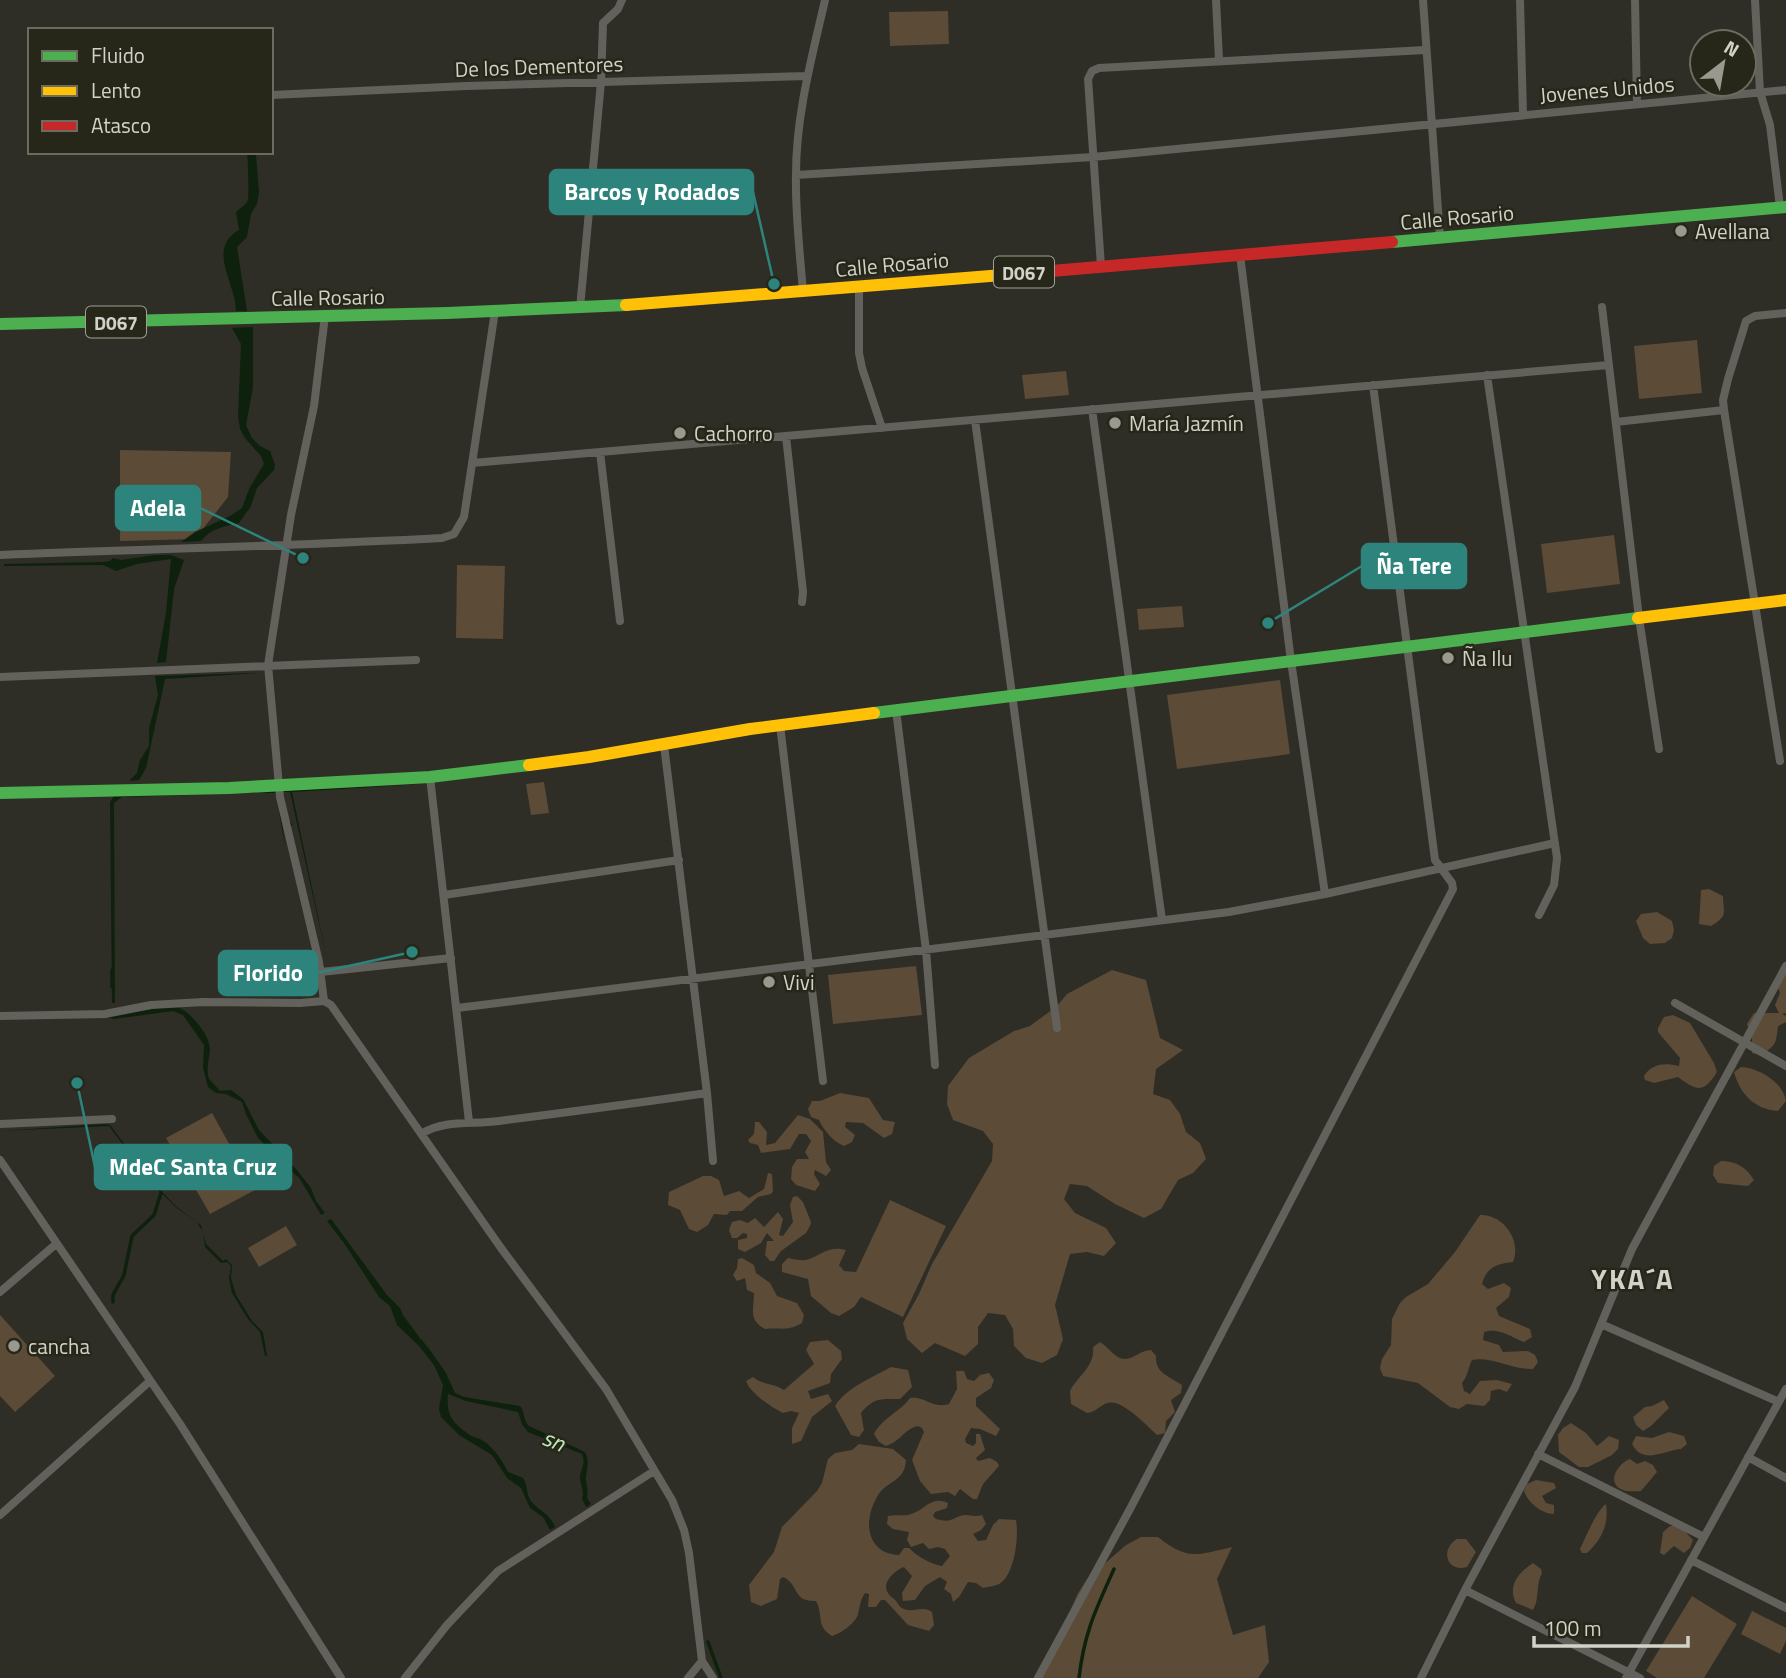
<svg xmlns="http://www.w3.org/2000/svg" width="1786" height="1678" viewBox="0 0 1786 1678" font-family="'Titillium Web',sans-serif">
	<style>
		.green { fill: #5c4b36 }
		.water { fill: #0d210d }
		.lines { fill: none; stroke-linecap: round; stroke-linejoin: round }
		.stream { stroke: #0d210d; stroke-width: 3.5 }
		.street { stroke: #63615c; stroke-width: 8 }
		.fast { stroke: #4caf50; stroke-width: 12 }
		.slow { stroke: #ffc107; stroke-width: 12 }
		.jam { stroke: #c62828; stroke-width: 12 }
		.poi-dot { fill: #999990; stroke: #272719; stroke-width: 2.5 }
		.labels { text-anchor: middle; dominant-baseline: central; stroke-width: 5; stroke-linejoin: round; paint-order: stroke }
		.shield { fill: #272719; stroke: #9f9f94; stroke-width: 2 }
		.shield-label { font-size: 19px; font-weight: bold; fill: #d2d2c9 }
		.street-label { font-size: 21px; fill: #d2d2c9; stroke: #272719 }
		.poi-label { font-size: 21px; fill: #d2d2c9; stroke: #272719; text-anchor: start }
		.water-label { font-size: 23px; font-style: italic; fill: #beecbd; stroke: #272719 }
		.district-label { font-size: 28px; font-weight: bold; letter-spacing: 2px; fill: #d2d2c9; stroke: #272719 }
		.leader { fill: none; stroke: #2c847c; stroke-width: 2.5 }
		.callout-dot { fill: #2c847c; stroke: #272719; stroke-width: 2.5 }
		.callout { fill: #2c847c; stroke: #2c847c; stroke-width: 2.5 }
		.callout-label { font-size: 23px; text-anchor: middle; font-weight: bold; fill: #fff }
	</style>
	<rect width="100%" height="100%" fill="#2e2e26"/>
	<path class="green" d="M948,11L949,44L890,46L889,12Z
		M1697,340L1702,393L1639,399L1634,346Z
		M1066,371L1069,395L1025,399L1022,375Z
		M120,450L231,452L228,497L195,539L120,541Z
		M1614,535L1620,584L1547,593L1541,544Z
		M457,565L505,566L503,639L456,638Z
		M1182,606L1184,627L1139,630L1137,609Z
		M1280,680L1290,754L1177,769L1167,695Z
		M544,782L549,813L531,815L526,784Z
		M1709,889L1723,896C1723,912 1729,916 1711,926L1699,924L1701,890Z
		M1657,912L1672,921L1674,930L1672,938L1665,943L1650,944L1643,938L1636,921L1641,914Z
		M916,966L922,1015L833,1024L828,975Z
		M1112,970L1146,980L1160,1038L1183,1050L1156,1069L1153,1094L1170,1100L1180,1114L1186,1132L1200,1143L1206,1159L1193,1173L1178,1180L1161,1209L1144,1218L1115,1204L1087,1186L1070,1184L1064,1199L1075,1213L1106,1228L1116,1243L1104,1256L1087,1252L1070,1254L1055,1305L1063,1339L1057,1355L1042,1363L1026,1358L1014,1346L1013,1329L1005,1315L988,1313L978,1327V1344L965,1356L935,1343L922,1353L907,1339L903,1323L919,1294L932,1264L992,1161L993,1144L983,1131L953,1120L947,1104L948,1086L969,1058L1014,1031L1030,1026L1057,1006L1067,994Z
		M1786,974V1013L1782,1014L1786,1016V1022L1778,1026C1776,1044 1776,1046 1760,1055L1752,1053V1040L1747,1024L1754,1013H1779L1775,1005L1780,993L1776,981Z
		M1673,1015L1690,1023L1714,1063L1717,1072C1703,1094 1697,1091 1678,1077L1654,1083L1645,1080L1644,1076C1653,1063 1665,1063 1679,1066L1680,1058L1658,1032V1028L1664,1017Z
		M1741,1067C1759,1068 1783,1082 1786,1101L1778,1111C1754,1109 1740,1094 1734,1072Z
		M840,1093L869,1098L883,1120L895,1122L892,1134L884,1138L863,1123L846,1122L845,1127L855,1135L852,1142L844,1146C834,1142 823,1130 819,1120L811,1117L808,1109L812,1101H820Z
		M212,1113L255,1190L210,1214L166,1138Z
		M798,1115L810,1119L823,1132L826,1162L831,1170L826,1176L815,1170L814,1174L820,1184L815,1191L796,1185L791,1179L792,1167L797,1159H809L805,1152L811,1141L806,1134H799L790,1149L761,1153L758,1145L750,1143L748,1140L754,1134L755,1122H759L767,1132L766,1145L775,1143Z
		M1721,1161C1736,1161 1746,1167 1754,1180L1748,1186L1718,1183L1713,1175L1714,1166Z
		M768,1173L772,1174L773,1191L771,1194L758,1197L742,1211H730L727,1215L714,1214L708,1225L697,1232L689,1229L680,1210L668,1205L669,1192L703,1176H711L719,1180L724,1196L739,1191L749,1198L764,1189Z
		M797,1196L803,1202L811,1222L810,1226L806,1233L781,1251L774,1261H770L765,1255L767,1241H774L767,1233L761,1243L745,1252L738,1249V1240L747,1238V1234L743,1233L737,1238H732L729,1230L732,1222L740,1220L748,1223L755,1218L764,1227L778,1212L783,1219L779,1235L783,1236L793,1222L790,1205L793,1197Z
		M890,1200L946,1226L903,1317L861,1297L854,1307L839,1316L831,1313L811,1296L808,1279L782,1272V1264L788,1258C793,1259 801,1261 806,1260C822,1255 828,1245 846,1250L839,1265L844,1271L856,1272Z
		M1480,1215C1503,1214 1522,1240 1513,1262C1496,1264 1487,1267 1482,1284L1488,1289L1504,1283L1511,1288L1509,1297L1496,1308L1499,1316L1530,1329L1532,1337L1524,1342C1511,1337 1499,1327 1484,1332L1483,1340L1499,1345L1503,1352L1528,1351L1535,1355L1538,1362L1533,1369C1513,1370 1491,1356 1472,1360C1468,1368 1468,1376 1462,1383L1464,1391L1470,1394L1480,1381L1497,1380L1512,1384L1507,1392L1499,1389L1491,1391L1490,1400L1484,1406L1467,1404L1459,1409L1450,1407L1418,1383L1383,1376L1380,1368L1382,1359L1391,1345L1392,1319L1400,1303L1406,1297L1428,1284L1455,1252Z
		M286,1226L297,1245L259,1267L248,1248Z
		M742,1258L754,1265L756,1273L770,1283L777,1296L797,1303L804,1315L802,1323C786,1332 781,1327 765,1329C748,1320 754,1309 754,1293L747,1290L745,1278L737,1281L733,1275L737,1268L738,1259Z
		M0,1315L55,1376L15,1412L0,1396Z
		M828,1340L841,1351L842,1359L831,1374L830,1383L808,1391L811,1399L828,1394L832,1401L812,1417L801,1441L792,1444V1428L799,1413L791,1411L783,1413C770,1406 751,1394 746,1381L753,1377C763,1385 774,1383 784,1390L814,1364L806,1350L810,1342Z
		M1100,1342C1107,1346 1111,1353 1118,1357C1131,1364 1138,1350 1151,1350L1156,1356C1155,1373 1169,1376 1182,1385L1181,1393L1171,1400L1175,1412L1166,1421L1165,1433L1157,1435C1147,1426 1122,1398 1107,1403C1099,1406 1096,1412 1087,1413L1071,1404L1070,1391C1078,1375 1095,1367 1093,1347Z
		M891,1367L908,1370L912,1387L900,1399C881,1399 874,1397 861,1413L864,1430L859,1437L851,1435L835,1406C847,1387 872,1378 891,1367Z
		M956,1371H964L967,1379L974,1381L980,1375L989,1373L994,1380L991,1388L976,1398V1406L1000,1429L996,1436L980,1429L971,1428L965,1439L966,1443L973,1446L976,1443V1434H980L985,1450L976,1458L978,1461L990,1458L997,1462L999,1466L983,1484L977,1499H973L960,1489L955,1496L948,1492L931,1494L920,1481L912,1460L924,1432L922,1428L918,1426C904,1429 900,1442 886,1446L879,1442L874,1434C882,1418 900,1412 910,1398C926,1396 931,1409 949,1404L957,1389Z
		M1664,1400L1669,1408L1651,1426L1643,1431L1636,1425L1633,1417L1645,1407L1652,1406Z
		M1571,1423L1586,1433L1597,1446L1609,1436L1619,1440L1618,1449L1612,1455L1588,1467H1579L1559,1452L1558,1435L1563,1428Z
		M1669,1432L1684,1436L1687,1444L1681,1449C1662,1451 1643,1465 1632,1444L1636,1436L1652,1438Z
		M859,1444L893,1449L906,1460C905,1483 886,1480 877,1497C863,1521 866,1553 899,1555L904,1548H909C917,1556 930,1564 942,1566L950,1556L945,1549L938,1547L929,1549L923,1543L911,1547L907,1540L909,1532L893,1529L887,1524L888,1516C896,1514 903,1517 911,1514C925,1510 931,1495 948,1503L947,1508L935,1512L933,1516L936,1519C954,1524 953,1516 965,1515C971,1515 975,1517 982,1515L986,1524L981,1530L973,1534L978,1541L986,1540L993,1525L999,1519L1016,1520C1019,1536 1015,1575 999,1584C995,1586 987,1587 983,1588L976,1583L968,1582L959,1597L953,1602L951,1594L944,1589L947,1582L940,1577L925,1586L915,1600L903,1601L902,1593L912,1576L904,1567C895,1570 881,1583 888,1593C890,1597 894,1598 896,1601C900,1606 899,1607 904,1609C914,1613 922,1605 932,1612L934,1625L929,1631L908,1625L885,1600H881L876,1607H868L869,1594L865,1593C860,1601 860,1606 858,1614C856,1623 840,1634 832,1636C815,1625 824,1616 816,1601C792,1602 800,1585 783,1577L780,1579L777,1599L761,1606L751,1602L749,1585L774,1552L782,1527L817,1491L822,1483L828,1459L835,1453L852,1450Z
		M1630,1459L1637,1464L1645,1461L1653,1465L1657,1472L1641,1491C1635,1491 1627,1492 1623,1490C1605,1483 1618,1463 1630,1459Z
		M1536,1480L1554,1483L1556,1488L1542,1496L1546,1503L1554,1505V1514C1542,1514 1528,1503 1524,1491L1527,1484Z
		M1606,1504C1609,1523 1602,1540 1587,1553H1582L1580,1549C1586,1537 1596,1511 1606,1504Z
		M1670,1526H1680L1693,1540L1690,1548L1684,1553L1674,1546L1664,1555L1660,1553L1663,1532Z
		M1141,1537H1158C1188,1561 1197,1555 1232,1547L1217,1579L1233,1635L1265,1625L1269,1662L1258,1678H1036L1058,1640L1077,1595L1087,1579L1126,1545Z
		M1457,1539H1466L1476,1552L1467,1567C1446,1573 1440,1549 1457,1539Z
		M1533,1563L1541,1569L1542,1573C1535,1586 1540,1598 1533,1610L1516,1603C1507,1586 1519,1572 1533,1563Z
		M1692,1596L1737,1624L1704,1678H1657L1646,1671Z
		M1752,1611L1786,1628V1641L1780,1654L1741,1634Z"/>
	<path class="water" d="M247,152H255L256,155L259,192L257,204L251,214L247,237L237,247L247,311H236C236,283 206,249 239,230L236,212C240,208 246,205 248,200C249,196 248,157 247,152Z
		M253,327V387L246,425L252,438L260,446L270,451L275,465L274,470L257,488L251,506L239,523C225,526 210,529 201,541L181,542L195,532L230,516L242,508L249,489L264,464L261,456L245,438L240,429L238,416L241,344L232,328Z
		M155,555H171L184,560L174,589L166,662L157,663L166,613L171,559L137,564L116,571L103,565L4,566V564L103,562L110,561L113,558L121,560Z
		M260,673L165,679L146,768L139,780L129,781L137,773L140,760L149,746V728L158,695L155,676Z
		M422,784L292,792L328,964L290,792H282L288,818L293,826L282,821L285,847L276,793H233Z
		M224,794L122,797L114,803L115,1003H112L110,802L114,796Z
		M175,1006C189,1010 210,1034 210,1050C209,1060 206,1068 209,1079L220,1091L231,1090L243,1099L259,1130L296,1169L311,1188L316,1201L325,1213L321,1215L300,1179L258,1138L246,1114L242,1102L226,1094L216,1093L208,1087L203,1068L204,1045L183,1015L173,1011L114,1019L108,1017L113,1014Z
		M105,1124L110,1125L157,1187L178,1208L201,1225L206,1244L223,1261L226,1259L232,1265L231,1278L236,1295L252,1321L263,1332L267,1356H265L260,1332L248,1319L232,1293L229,1278L231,1266L227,1262L221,1263L205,1247L203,1232L197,1222L178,1209L156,1188L109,1126L0,1131Z
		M331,1219L387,1295L400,1308L410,1331L421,1339L430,1350L446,1373L455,1393L464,1397L520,1406C525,1412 523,1420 529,1426L585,1452C589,1461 588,1465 586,1475C585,1482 589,1490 587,1498L591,1504L586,1507L582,1499C585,1490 580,1485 580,1477C581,1467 586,1465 582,1454L528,1432L522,1424L518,1412L466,1401L448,1394C446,1415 452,1423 470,1435C475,1438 480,1438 485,1442C495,1450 502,1460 508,1472L523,1478C528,1486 526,1494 531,1501C539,1512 549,1512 555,1527L550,1530L543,1517L530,1508L521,1488L507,1478L492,1455L459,1435L441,1417L439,1409L443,1385L434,1365L419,1346L397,1325L390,1306L379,1297L344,1243L327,1221Z"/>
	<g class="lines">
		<path class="stream" d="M112,970V987
			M113,1302V1295L124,1275L132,1236L154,1215L161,1193
			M403,1318L417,1337
			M708,1642L721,1678
			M1079,1678C1084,1633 1096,1609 1114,1569"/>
		<path class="street" d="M1216,0L1219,60
			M1423,0L1440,238
			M1520,0L1523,114
			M1635,0L1637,104
			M1755,0L1760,92L1770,125L1780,207
			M271,95L467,86L807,76
			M796,175L1093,157L1786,90
			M1240,255L1291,661L1325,894
			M1101,266L1088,79L1092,71L1099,68L1425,50
			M859,286V353L862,368L882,428
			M803,292C800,253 795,213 796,174C796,115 812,57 825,0
			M1602,307L1639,618L1659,749
			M580,308L601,82L603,23L618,9L622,0
			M1487,375L1557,858L1554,885L1539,915
			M1092,409L1162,920
			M975,420L1057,1028
			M1616,422L1724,410
			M786,436L803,592L802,602
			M600,452L620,621
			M472,463L1609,365
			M0,555C147,549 294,546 442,538L454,534L464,517L495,311
			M0,677L416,660
			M896,710L926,950L935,1065
			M780,725L823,1081
			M664,745L707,1093L713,1161
			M1780,761L1724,410L1723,400L1728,379L1746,321L1755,316L1786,313
			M430,777L469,1122
			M444,895L679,860
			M321,972L451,958
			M324,1001L319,962L280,797L268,665L291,515L314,406L325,316
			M1675,1003L1786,1066
			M457,1008L1229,912L1325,894L1555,843
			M0,1016L105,1014L151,1005L203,1002L300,1003L324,1001L331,1005L501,1248L606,1389L672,1500L684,1530L689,1553L702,1661L713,1678
			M0,1124L112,1119
			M421,1134C445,1119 473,1125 499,1121C569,1112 638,1103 707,1093
			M0,1160L180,1424L341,1678
			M0,1292L56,1244
			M1601,1324L1779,1402
			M1538,1454L1704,1537
			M1748,1457L1786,1478
			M0,1515L150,1381
			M1691,1560L1786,1608
			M1465,1590L1640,1678
			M405,1678L447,1625L498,1571L654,1471
			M688,1678L702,1661
			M1038,1678L1130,1509L1453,889L1452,883L1435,860L1373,385
			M1421,1678L1465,1590L1575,1387L1632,1249L1786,966
			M1626,1678L1786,1389"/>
		<path class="fast" d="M1392,242L1786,207
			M0,324L447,313L626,305
			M874,713L1638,618
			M0,793L229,788L430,777L529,765"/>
		<path class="slow" d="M626,305L1028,273
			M1638,618L1786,600
			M529,765L589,757L750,729L874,713"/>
		<path class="jam" d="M1028,273L1392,242"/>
	</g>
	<g class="poi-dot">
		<circle cx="1681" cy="231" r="7"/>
		<circle cx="1115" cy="423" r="7"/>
		<circle cx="680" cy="433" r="7"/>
		<circle cx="1448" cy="658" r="7"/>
		<circle cx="769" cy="982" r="7"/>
		<circle cx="14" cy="1346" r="7"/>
	</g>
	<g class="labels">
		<g class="shield">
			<rect x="994" y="256.5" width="60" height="31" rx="5"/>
			<rect x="86" y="306.5" width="60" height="31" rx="5"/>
		</g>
		<g class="shield-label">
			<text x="1024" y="272">D067</text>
			<text x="116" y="322">D067</text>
		</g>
		<g class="street-label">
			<text transform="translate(539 66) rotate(-2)">De los Dementores</text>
			<text transform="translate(1607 89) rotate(-5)">Jovenes Unidos</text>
			<text transform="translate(1457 217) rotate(-5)">Calle Rosario</text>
			<text transform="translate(892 264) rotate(-5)">Calle Rosario</text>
			<text transform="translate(328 297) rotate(-1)">Calle Rosario</text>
		</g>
		<g class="poi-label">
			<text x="1695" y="231">Avellana</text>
			<text x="1129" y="423">María Jazmín</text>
			<text x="694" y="433">Cachorro</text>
			<text x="1462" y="658">Ña Ilu</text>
			<text x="783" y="982">Vivi</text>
			<text x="28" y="1346">cancha</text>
		</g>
		<g class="water-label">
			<text transform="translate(554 1440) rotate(23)">sn</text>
		</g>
		<g class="district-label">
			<text x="1633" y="1278">YKA´A</text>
		</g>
	</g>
	<path class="leader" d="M774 284L753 192M303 558L200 508M1268 623L1362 566M412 952L317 973M77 1083L95 1167"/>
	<g class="callout-dot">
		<circle cx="774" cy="284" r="7"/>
		<circle cx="303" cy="558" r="7"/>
		<circle cx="1268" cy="623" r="7"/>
		<circle cx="412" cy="952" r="7"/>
		<circle cx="77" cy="1083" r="7"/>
	</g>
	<g class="callout">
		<rect x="550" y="170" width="203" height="44" rx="7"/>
		<rect x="116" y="486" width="84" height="44" rx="7"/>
		<rect x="1362" y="544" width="104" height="44" rx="7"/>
		<rect x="219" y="951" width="98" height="44" rx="7"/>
		<rect x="95" y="1145" width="196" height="44" rx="7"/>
	</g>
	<g class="callout-label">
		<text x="652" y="200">Barcos y Rodados</text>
		<text x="158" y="516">Adela</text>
		<text x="1414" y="574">Ña Tere</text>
		<text x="268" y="981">Florido</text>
		<text x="193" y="1175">MdeC Santa Cruz</text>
	</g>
	<rect x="28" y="28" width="245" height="126" fill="#272719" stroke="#6b6b5f" stroke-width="2"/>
	<rect x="42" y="51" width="35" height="10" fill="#4caf50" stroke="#6b6b5f" stroke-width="2"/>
	<text x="91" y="63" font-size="21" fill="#d2d2c9">Fluido</text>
	<rect x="42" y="86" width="35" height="10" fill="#ffc107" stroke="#6b6b5f" stroke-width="2"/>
	<text x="91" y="98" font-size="21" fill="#d2d2c9">Lento</text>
	<rect x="42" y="121" width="35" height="10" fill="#c62828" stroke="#6b6b5f" stroke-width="2"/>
	<text x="91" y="133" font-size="21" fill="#d2d2c9">Atasco</text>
	<g transform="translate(1723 63) rotate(31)"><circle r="33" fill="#272719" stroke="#6b6b5f" stroke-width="2"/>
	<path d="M0-5L12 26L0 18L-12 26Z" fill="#999990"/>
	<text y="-10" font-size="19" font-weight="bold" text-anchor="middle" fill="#d2d2c9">N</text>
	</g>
	<path d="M1534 1636v10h154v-10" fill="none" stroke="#d2d2c9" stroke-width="3.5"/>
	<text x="1544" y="1636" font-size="21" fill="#d2d2c9" stroke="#272719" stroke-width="5" paint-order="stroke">100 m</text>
</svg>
